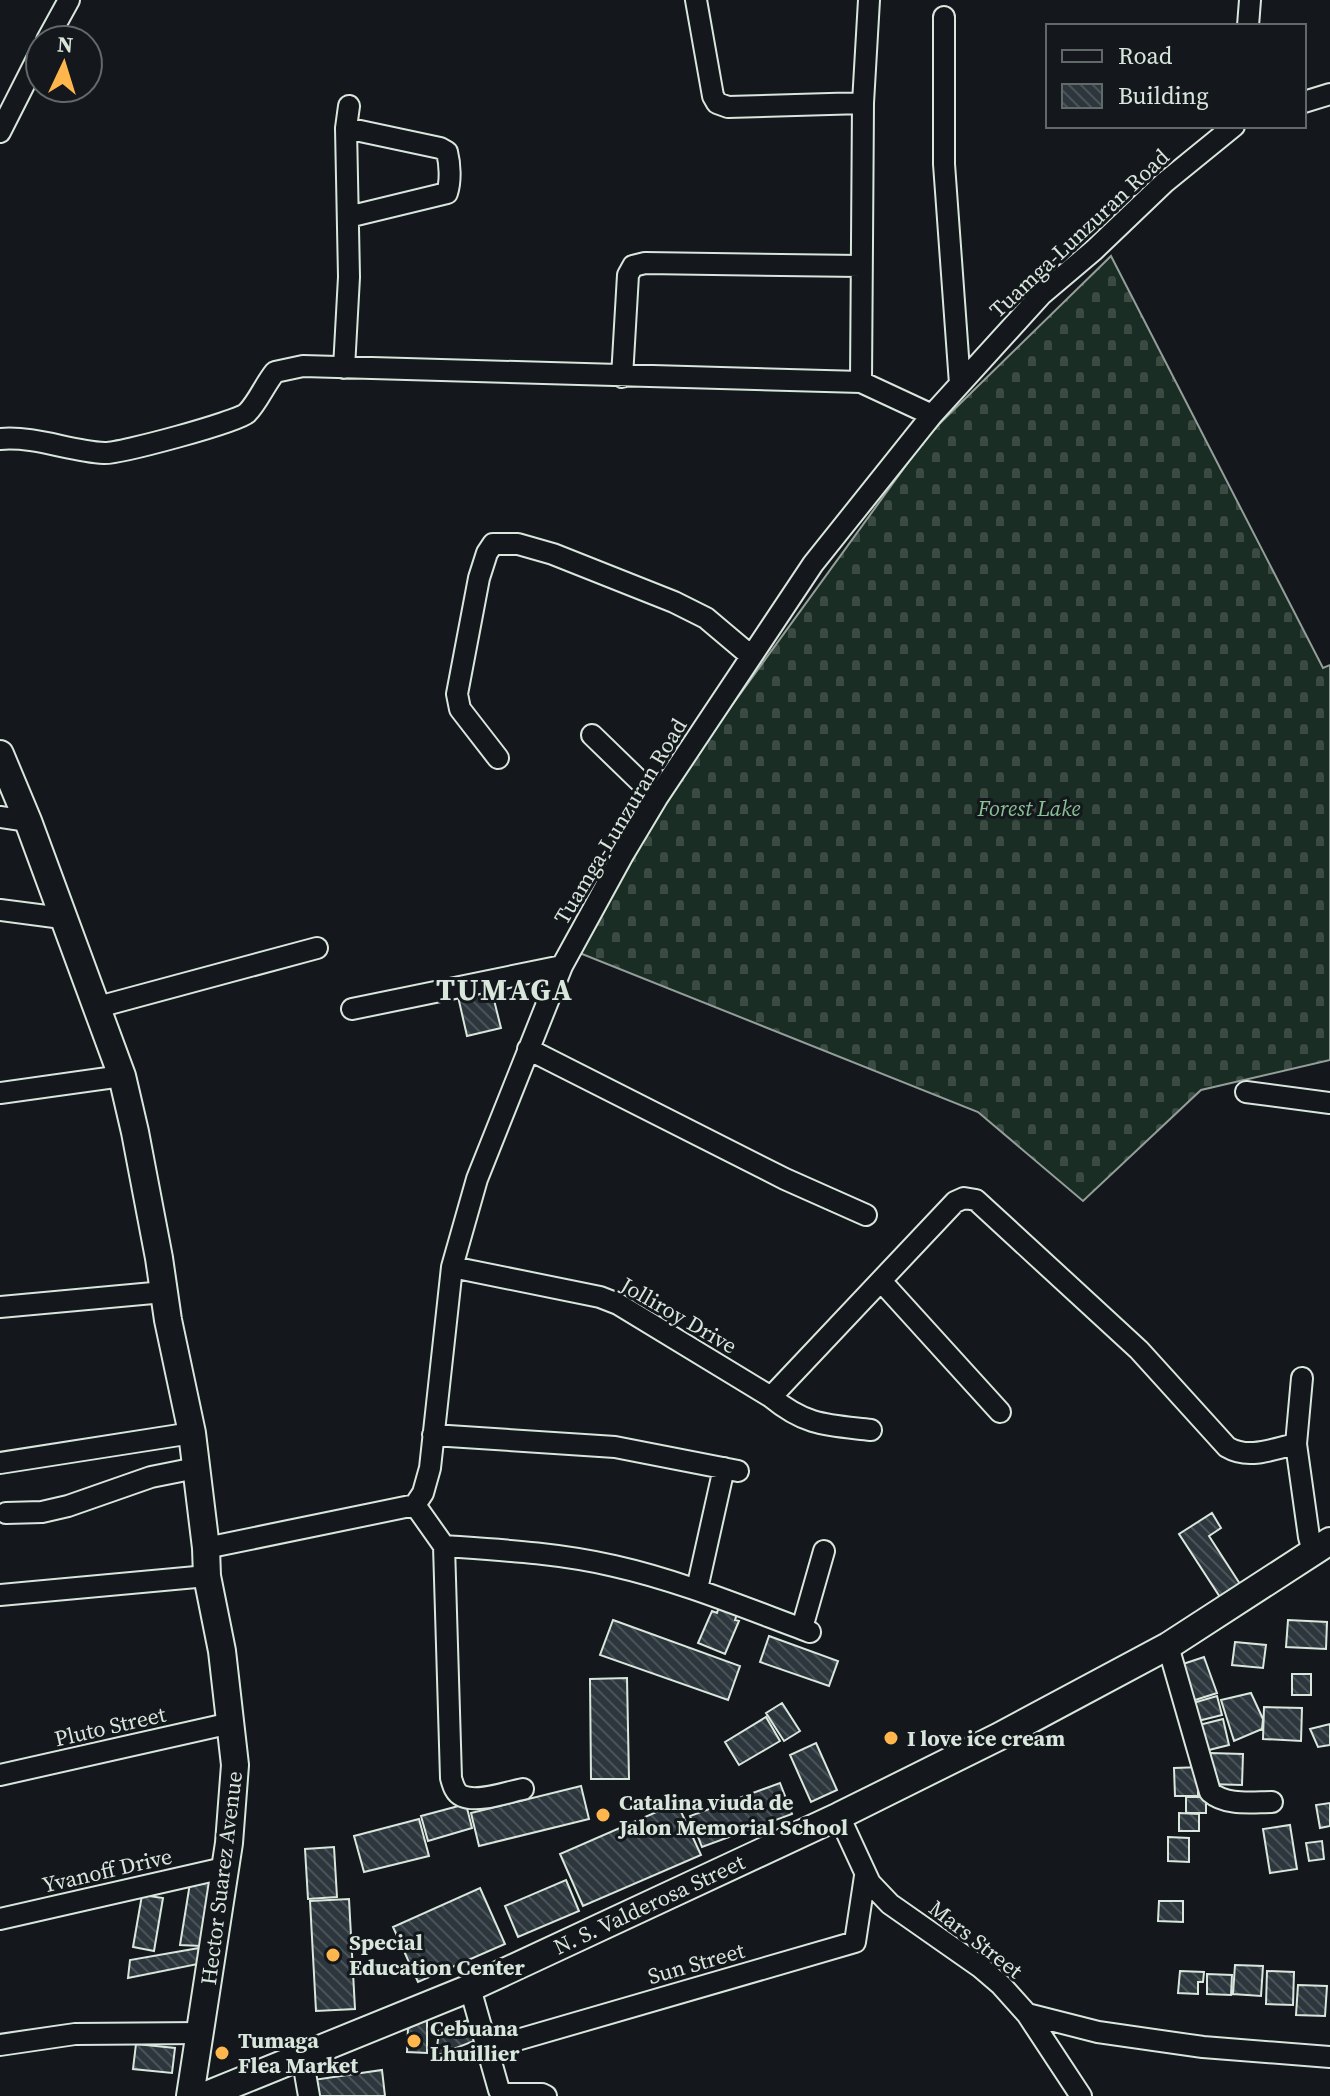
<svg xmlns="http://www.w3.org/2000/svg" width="1330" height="2096" viewBox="0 0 1330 2096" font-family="'Source Serif 4',serif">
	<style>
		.cemetery { fill: url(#cemetery-stones); stroke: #939e99; stroke-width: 2 }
		.building { fill: url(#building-back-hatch); stroke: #d8e6dc; stroke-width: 2 }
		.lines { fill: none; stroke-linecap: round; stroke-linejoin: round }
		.minor-casing { stroke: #d8e6dc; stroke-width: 24 }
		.major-casing { stroke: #d8e6dc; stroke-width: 30 }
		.minor { stroke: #14181c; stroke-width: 20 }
		.major { stroke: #14181c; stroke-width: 26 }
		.poi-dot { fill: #ffb74d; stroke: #14181c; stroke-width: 3 }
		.labels { text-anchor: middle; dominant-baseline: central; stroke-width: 6; stroke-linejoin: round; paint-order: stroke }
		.street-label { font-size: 22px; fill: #d8e6dc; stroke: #14181c }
		.park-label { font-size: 22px; font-style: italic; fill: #8ac095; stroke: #14181c }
		.poi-label { font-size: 22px; font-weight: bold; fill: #d8e6dc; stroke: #14181c; text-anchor: start }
		.district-label { font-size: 30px; font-weight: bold; letter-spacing: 2px; fill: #d8e6dc; stroke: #14181c }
	</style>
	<defs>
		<pattern id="cemetery-stones" width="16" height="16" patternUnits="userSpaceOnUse" patternTransform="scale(2)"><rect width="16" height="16" fill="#1a2d24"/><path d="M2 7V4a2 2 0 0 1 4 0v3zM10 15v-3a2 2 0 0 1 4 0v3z" fill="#3b4b43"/></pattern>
		<pattern id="building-back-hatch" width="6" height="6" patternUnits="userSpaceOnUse" patternTransform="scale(2)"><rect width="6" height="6" fill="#2c363c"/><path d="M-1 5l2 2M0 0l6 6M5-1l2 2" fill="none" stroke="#4a5358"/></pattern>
	</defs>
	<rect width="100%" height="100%" fill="#14181c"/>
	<path class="cemetery" d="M1111,256L1323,668L1330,665V1060L1201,1090L1083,1201L978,1112L577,952L674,785L928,435Z"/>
	<path class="building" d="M490,984L501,1028L467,1036L457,992Z
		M1212,1513L1221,1528L1209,1536L1240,1584L1220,1597L1179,1534Z
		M719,1607L737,1614L735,1620L739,1621L725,1654L698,1643L712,1611L717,1613Z
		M613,1620L740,1666L728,1700L600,1655Z
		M1288,1620L1327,1622L1326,1649L1286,1647Z
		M769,1636L838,1661L829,1686L760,1662Z
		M1235,1642L1266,1645L1263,1668L1232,1665Z
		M1204,1657L1217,1693L1189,1702L1177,1666Z
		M1292,1674H1311V1695H1292Z
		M627,1678L629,1779H591L590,1679Z
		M1251,1693L1263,1719L1262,1729L1234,1741L1221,1700Z
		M1217,1696L1222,1715L1198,1721L1193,1703Z
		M782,1703L800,1731L784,1741L766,1713Z
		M1264,1707L1302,1708L1301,1741L1263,1739Z
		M766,1717L780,1741L739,1765L725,1742Z
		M1223,1719L1229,1745L1205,1751L1199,1725Z
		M1330,1724V1745L1318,1747L1310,1729Z
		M816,1743L837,1790L811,1802L790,1755Z
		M1210,1753L1243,1754L1242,1785L1209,1784Z
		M1203,1767V1788H1198V1796H1175L1174,1768Z
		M780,1783L792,1814L702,1847L690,1816Z
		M581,1786L589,1819L479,1846L471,1813Z
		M1186,1797H1206V1813H1186Z
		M677,1803L701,1855L583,1906L560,1854Z
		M1330,1803V1826L1320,1828L1316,1805Z
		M466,1804L472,1828L428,1841L421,1816Z
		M1179,1813L1199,1814V1831H1179Z
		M419,1819L429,1856L364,1872L354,1836Z
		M1290,1825L1297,1869L1270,1873L1263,1829Z
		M1168,1837L1189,1838V1862L1168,1861Z
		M1322,1841L1324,1859L1309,1861L1306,1843Z
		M334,1847L337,1897L308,1899L305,1849Z
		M214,1878L201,1946L180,1945L190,1883Z
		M566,1880L579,1911L518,1937L505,1906Z
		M480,1888L505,1944L418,1982L393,1927Z
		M142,1895L163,1898L154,1951L133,1947Z
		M349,1899L355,2009L316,2011L310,1901Z
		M1159,1901H1183V1922L1158,1921Z
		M199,1948L198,1964L128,1978L130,1960Z
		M1235,1965L1263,1966L1261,1996L1233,1994Z
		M1180,1971L1204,1972L1203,1982H1198V1994L1178,1993Z
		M1267,1971L1294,1972L1293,2005L1266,2004Z
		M1207,1974L1232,1975L1231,1995L1207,1994Z
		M1298,1985L1327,1986L1325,2016L1296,2015Z
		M473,2018L479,2039L436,2056L439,2031Z
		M427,2020V2053L407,2052L408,2028Z
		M136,2044L175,2048L172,2073L133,2069Z
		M382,2070L385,2096H316L313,2080Z"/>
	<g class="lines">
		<defs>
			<path id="minor" d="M696,0L713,96L717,103L728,107L863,103
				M944,17V164L960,384
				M1248,26L1250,0
				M47,40L69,0
				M1304,102L1330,94
				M346,128L440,148L447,152C450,164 451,181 447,193L348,217
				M0,132L40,53
				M344,368L349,277L346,128L349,106
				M622,377L628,275L633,266L645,263L860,266
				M861,382L863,103L869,0
				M0,439C36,436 69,451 104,453C119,454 237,422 247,413C258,402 265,384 275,372L303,366L861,382L932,415
				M592,735L657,798
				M498,758L460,709L457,694L479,578L487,553L493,544H518L553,554L674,602L706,618L751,656
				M0,817L28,821
				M0,910L62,918
				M98,1007L317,948
				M352,1009L562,966
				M528,1049L785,1179L866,1215
				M1246,1092L1330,1103
				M0,1093L122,1076
				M452,1267L600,1297L618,1304L771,1397C806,1426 827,1425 871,1430
				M881,1281L1000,1412
				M0,1307L164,1292
				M1302,1378L1296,1444L1309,1537L1313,1551
				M771,1397L955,1202L964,1198L976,1200L1139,1350L1227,1447C1249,1460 1272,1449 1296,1444
				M433,1435L615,1447L738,1471
				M0,1463L192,1433
				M415,1505L444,1546L451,1778C453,1785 455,1793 462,1796C478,1803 507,1792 523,1789
				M6,1513L42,1512L68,1506L151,1477L196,1468
				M444,1546C501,1550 558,1553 614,1566C681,1581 745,1608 810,1632
				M206,1548L415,1505L423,1493L430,1468L452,1267L477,1179L562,966L624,853L657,798L813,564L932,415L1042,294L1094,250L1164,183L1234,126
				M697,1589L724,1468
				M0,1595L207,1576
				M802,1628L824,1551
				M1168,1646L1210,1792C1226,1806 1252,1802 1272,1802
				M0,1775L231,1723
				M839,1816L870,1883L890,1904L980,1967L1001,1985L1027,2014L1081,2096
				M0,1919L224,1868
				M470,1988L499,2090L506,2094H542L546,2096
				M1027,2014L1098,2032L1203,2047L1330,2057
				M0,2045L75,2034L201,2033
				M486,2049L855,1942L865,1876
				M302,2056L309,2096"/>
			<path id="major" d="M0,754L28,821L122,1076L135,1132L159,1258L168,1320L192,1433L206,1548L207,1576L222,1651L235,1765L229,1843L190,2096
				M204,2096L470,1988L839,1816L998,1737L1168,1646L1330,1541"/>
		</defs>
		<use href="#minor" class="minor-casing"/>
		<use href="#major" class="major-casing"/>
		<use href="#minor" class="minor"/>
		<use href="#major" class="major"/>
	</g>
	<g class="poi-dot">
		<circle cx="891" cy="1738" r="8"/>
		<circle cx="603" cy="1815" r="8"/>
		<circle cx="333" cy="1955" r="8"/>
		<circle cx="414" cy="2041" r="8"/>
		<circle cx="222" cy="2053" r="8"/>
	</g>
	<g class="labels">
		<g class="street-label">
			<text transform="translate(1079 233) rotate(-43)">Tuamga-Lunzuran Road</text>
			<text transform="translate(620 821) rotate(-59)">Tuamga-Lunzuran Road</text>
			<text transform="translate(679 1315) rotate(30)">Jolliroy Drive</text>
			<text transform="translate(110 1726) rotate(-13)">Pluto Street</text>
			<text transform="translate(107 1870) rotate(-13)">Yvanoff Drive</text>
			<text transform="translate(221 1878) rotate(-83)">Hector Suarez Avenue</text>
			<text transform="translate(649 1904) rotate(-25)">N. S. Valderosa Street</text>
			<text transform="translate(976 1939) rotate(38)">Mars Street</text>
			<text transform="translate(696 1963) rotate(-16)">Sun Street</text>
		</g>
		<g class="park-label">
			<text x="1029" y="808">Forest Lake</text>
		</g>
		<g class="poi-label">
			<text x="907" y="1738">I love ice cream</text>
			<text x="619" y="1802">Catalina viuda de<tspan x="619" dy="25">Jalon Memorial School</tspan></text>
			<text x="349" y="1942">Special<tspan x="349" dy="25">Education Center</tspan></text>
			<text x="430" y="2028">Cebuana<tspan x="430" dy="25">Lhuillier</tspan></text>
			<text x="238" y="2040">Tumaga<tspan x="238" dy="25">Flea Market</tspan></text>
		</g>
		<g class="district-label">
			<text x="505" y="989">TUMAGA</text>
		</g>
	</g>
	<rect x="1046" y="24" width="260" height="104" fill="#14181c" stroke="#626a69" stroke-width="2"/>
	<rect x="1062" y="50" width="40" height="12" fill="#14181c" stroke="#626a69" stroke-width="2"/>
	<text x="1118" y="64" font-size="24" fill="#d8e6dc">Road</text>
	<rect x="1062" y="84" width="40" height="24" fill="url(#building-back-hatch)" stroke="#626a69" stroke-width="2"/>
	<text x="1118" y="104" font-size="24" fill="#d8e6dc">Building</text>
	<g transform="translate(64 64) rotate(4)"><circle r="38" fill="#14181c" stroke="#626a69" stroke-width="2"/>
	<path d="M0-6L14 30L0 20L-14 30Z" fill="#ffb74d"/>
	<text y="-12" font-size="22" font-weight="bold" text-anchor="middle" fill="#d8e6dc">N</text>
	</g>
</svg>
